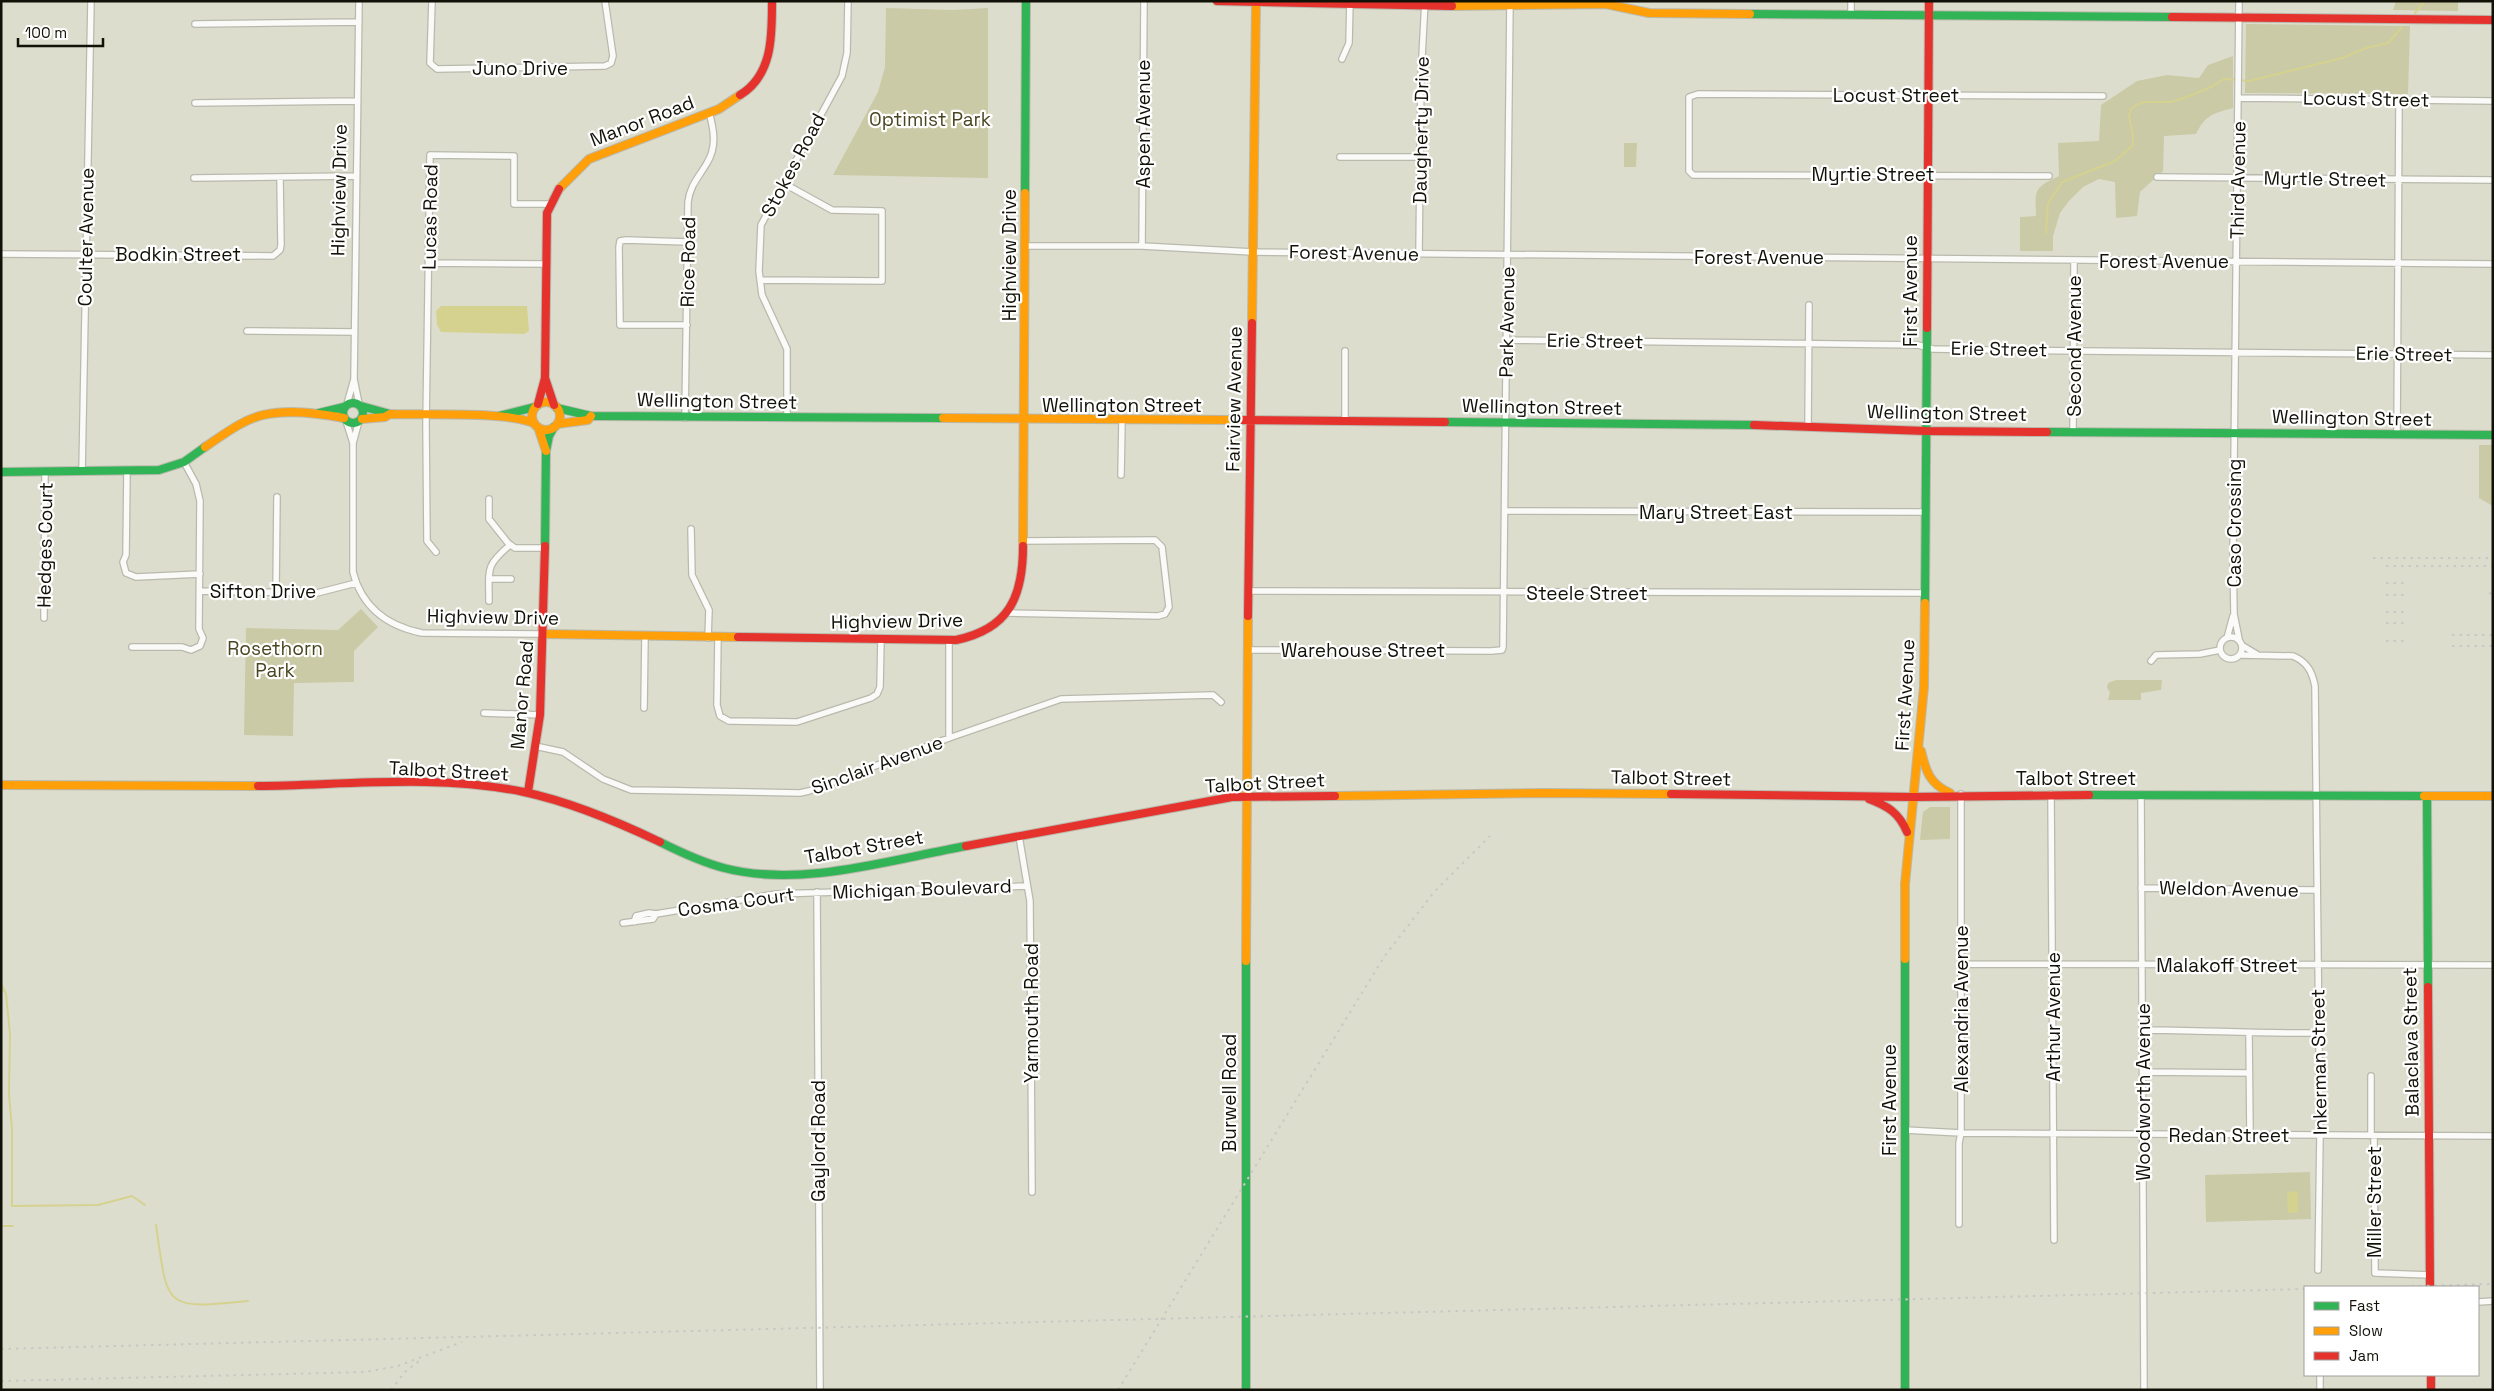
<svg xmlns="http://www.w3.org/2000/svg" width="2494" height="1391" viewBox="0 0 2494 1391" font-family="'Space Grotesk',sans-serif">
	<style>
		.green { fill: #cacaa6 }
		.water { fill: #d5d290 }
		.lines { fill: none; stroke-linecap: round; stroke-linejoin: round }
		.stream { stroke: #d5d290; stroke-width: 2 }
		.street-casing { stroke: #b9b9ad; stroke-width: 8 }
		.fast-casing { stroke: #b9b9ad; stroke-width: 10 }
		.slow-casing { stroke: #b9b9ad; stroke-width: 10 }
		.jam-casing { stroke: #b9b9ad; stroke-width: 10 }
		.street { stroke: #fafaf8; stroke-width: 5.5 }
		.fast { stroke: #30b455; stroke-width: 8 }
		.slow { stroke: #ff9f0a; stroke-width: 8 }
		.jam { stroke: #e5322d; stroke-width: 8 }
		.rail { stroke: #c8c8c4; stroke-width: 2; stroke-dasharray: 2.5 5; stroke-linecap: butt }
		.labels { text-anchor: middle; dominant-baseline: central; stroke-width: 4.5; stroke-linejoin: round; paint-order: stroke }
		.street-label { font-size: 19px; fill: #111107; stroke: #fff }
		.park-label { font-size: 19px; fill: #484620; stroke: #fff }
	</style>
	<rect width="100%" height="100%" fill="#ddddce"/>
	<path class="green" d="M2396,1H2458V11L2393,10Z
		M886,8L953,10L988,8V178L833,175L878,92L885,67Z
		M2246,24L2410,26L2408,94L2245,93Z
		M2233,56V108C2214,113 2205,115 2196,134L2164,136L2163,171L2140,192L2137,216L2116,218L2115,182L2099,179L2083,187L2069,201L2060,213L2053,236V251H2020V217L2036,216C2035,189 2034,188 2059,176L2058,143L2099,141L2101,105L2137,81L2167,75L2199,78L2208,65Z
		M1624,143H1637L1636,167H1624Z
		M2479,445H2493V506L2479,498Z
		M361,609L378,627L354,651V682L294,683L293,736L244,735L246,628L338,630Z
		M2116,680H2162L2161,690L2141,693V700H2108L2110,692L2107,688L2108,683Z
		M1930,807H1950V839L1920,840L1923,812Z
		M2310,1172L2311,1219L2206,1222L2205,1175Z"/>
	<path class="water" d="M441,306H527L529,331L524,334L441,332L437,325L436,311Z
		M2298,1191V1212L2288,1213L2287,1192Z"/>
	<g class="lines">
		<path class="stream" d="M2415,13L2425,1
			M2046,233L2048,203L2062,182L2115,161L2133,145V136L2129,116L2131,109L2136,105L2144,102H2170L2184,98L2213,86L2224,79L2249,81L2342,58L2366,48L2388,43L2402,27
			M1,984L6,994L10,1034L9,1094L12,1130V1206L98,1205L132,1196L145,1205
			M156,1225C168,1307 162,1310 248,1301
			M1,1226H13"/>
		<defs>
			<path id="street" d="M432,1L430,63L437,69L605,66L611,63L613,56L605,1
				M2239,1L2233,557L2234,614L2239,639
				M1851,14V1
				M195,24L359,22
				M1342,59L1349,43L1350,1
				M2239,98L2493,101
				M195,103L356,101
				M1340,157H1420
				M2049,176L1693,175L1689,171V97L1698,94L2103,96
				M2157,177L2493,180
				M194,178L355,176
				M1025,246H1142L1253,252L2493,264
				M1142,246L1144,1
				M1419,253L1421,75L1425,1
				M1,254L273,256L280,250L281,245L280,178
				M429,263L547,264
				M760,280L882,281V211L832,210L783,183
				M687,325H620L619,247L620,241L626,240L688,242
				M247,331L354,332
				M1507,340L1918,345L1933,349L1994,350L2493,355
				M354,379L359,404
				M347,404L354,379L359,1
				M685,418L688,202C690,185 699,177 707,163C717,147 714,130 709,112
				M787,418V349L762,295L759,271L761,225L842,76L847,53L848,1
				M346,421L353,443
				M359,421L353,443V572C362,607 387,626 422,633L544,634
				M1345,421V351
				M1808,426L1809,305
				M2073,431L2074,260
				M2397,434L2399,100
				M82,472L91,1
				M127,472L126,555L123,562L126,573L136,577L200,574
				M1121,475L1122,421
				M489,499V519L508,543L515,548H545
				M1506,511L1926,512
				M691,529L692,575L709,610L708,638
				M436,552L427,541L426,424L430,155L514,156V204H550
				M489,579H511
				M200,591L317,593L356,583
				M1248,591L1925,593
				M276,592L277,497
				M489,601C489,569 485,566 510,545
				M1009,613L1158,616L1165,614L1169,607L1162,547L1155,540L1024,541
				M44,618L45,472
				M2220 648a11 11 0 1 1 22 0a11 11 0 1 1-22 0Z
				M718,638L717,705L720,716L729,721L797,722L871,698L877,694L880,687L881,639
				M2227,638L2233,616
				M949,640V738
				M2243,646L2258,655
				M132,647H182L191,650L200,646L203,638L199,629L200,501L196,484L184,462
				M1247,650L1491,651L1502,650L1503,647L1510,1
				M2241,655L2293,656C2307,662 2312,671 2315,686L2320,1135L2318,1270
				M2151,661L2156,655L2200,654L2220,650
				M644,708L645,636
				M484,713L540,715
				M535,746L563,752L603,779L631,790L800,793L809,791L949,738L1061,699L1213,695L1221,702
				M2051,794L2054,1240
				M2141,794L2144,1390
				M1019,836L1030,901L1032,1192
				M2141,888L2317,890
				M817,892L820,1390
				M634,922L636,916L649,913L656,914L776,894L1026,886
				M623,923L653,919L656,914
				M1960,964L2493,965
				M2143,1030C2201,1030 2259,1034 2318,1033
				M2249,1034L2250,1135
				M2143,1072L2249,1073
				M1905,1130L1961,1133L2493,1136
				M2371,1136V1076
				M2374,1136L2375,1273L2430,1275
				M1959,1224V1143L1961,1133V794
				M2478,1302L2493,1301
				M2320,1375V1390"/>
			<path id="fast" d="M1750,14L2172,17
				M1025,193L1026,1
				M343 413a10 10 0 1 1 20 0a10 10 0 1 1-20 0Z
				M361,406L390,414
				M557,408L591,416L943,418
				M319,413L344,407
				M499,416L535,407
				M1445,422L1754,425
				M2047,432L2493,435
				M1,472L159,470L184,462L205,447
				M545,546L546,451L549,436L554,427
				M1925,603L1927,328
				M2089,795L2424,796
				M2427,796L2428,987
				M660,842C680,852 701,862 724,868C801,888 889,860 966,846
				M1905,959V1390
				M1246,961V1390"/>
			<path id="slow" d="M1452,6L1606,4L1649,13L1750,14
				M559,189L589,159L719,109L740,95
				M1252,323L1256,1
				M532 416a14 14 0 1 1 28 0a14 14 0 1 1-28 0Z
				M943,418L1236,420
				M362,419L385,417L390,414C420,415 513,411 535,424
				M557,424L588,420L591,416
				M538,427L546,451
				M205,447C223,435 242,420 263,415C289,409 318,413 344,418
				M1023,546L1025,193
				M544,634L738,637
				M1921,751C1926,772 1930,784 1950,793
				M1,785L258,786
				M1335,796L1544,793L1671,794
				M2424,796H2493
				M1905,959V884L1924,687L1925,603
				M1246,961L1248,616"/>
			<path id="jam" d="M1217,1L1452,6
				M2172,17L2493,20
				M740,95C773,75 772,35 772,1
				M1927,328L1929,1
				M545,378L554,405
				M538,404L545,378L547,213L559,189
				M1236,420L1445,422
				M1754,425L1926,431L2047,432
				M1248,616L1252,323
				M738,637L956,640C1009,629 1023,597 1023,546
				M258,786C346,785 437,774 524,792C571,802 616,821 660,842
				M528,792L540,715L545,546
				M1671,794L1913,797L2089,795
				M1869,799C1888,806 1899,813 1907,832
				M966,846L1232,797L1335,796
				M2428,987L2430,1287
				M2431,1375V1390"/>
		</defs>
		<use href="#street" class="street-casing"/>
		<use href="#fast" class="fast-casing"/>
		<use href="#slow" class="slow-casing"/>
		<use href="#jam" class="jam-casing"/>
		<use href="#street" class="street"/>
		<use href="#fast" class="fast"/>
		<use href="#slow" class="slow"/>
		<use href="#jam" class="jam"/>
		<path class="rail" d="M2373,558H2493
			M2386,566H2493
			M2386,583H2404
			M2489,593L2493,594
			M2386,595H2404
			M2386,612H2404
			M2386,623H2404
			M2452,635H2493
			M2386,641H2404
			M2452,646H2493
			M2382,1287L2493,1284
			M1,1349L2305,1289
			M1,1381L366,1372L398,1366L462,1342
			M391,1390L405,1372L419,1361
			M1118,1390L1384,957L1434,892L1490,836"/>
	</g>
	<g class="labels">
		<g class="street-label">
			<text x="520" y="68">Juno Drive</text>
			<text x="1896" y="95">Locust Street</text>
			<text transform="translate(2366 99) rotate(1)">Locust Street</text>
			<text transform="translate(642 121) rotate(-21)">Manor Road</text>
			<text transform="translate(1143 124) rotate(-90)">Aspen Avenue</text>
			<text transform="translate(1421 130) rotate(-89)">Daugherty Drive</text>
			<text transform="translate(793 165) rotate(-62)">Stokes Road</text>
			<text x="1873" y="174">Myrtie Street</text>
			<text transform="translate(2325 179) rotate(1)">Myrtle Street</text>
			<text transform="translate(2238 180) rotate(-89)">Third Avenue</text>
			<text transform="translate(339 190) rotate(-89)">Highview Drive</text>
			<text transform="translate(430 217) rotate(-89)">Lucas Road</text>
			<text transform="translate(86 237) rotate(-89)">Coulter Avenue</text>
			<text transform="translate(1354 253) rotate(1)">Forest Avenue</text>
			<text x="178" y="254">Bodkin Street</text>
			<text transform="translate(1009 255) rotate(-90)">Highview Drive</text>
			<text x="1759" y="257">Forest Avenue</text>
			<text x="2164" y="261">Forest Avenue</text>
			<text transform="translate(688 262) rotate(-89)">Rice Road</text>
			<text transform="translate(1910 291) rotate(-90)">First Avenue</text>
			<text transform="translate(1507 322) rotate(-89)">Park Avenue</text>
			<text transform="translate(1595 341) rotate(1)">Erie Street</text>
			<text transform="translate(2074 346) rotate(-90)">Second Avenue</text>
			<text transform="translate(1999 349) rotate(1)">Erie Street</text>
			<text transform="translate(2404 354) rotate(1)">Erie Street</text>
			<text transform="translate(1234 399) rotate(-89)">Fairview Avenue</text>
			<text transform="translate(717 401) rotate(1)">Wellington Street</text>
			<text x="1122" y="405">Wellington Street</text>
			<text transform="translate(1542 407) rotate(1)">Wellington Street</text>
			<text transform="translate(1947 413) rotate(1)">Wellington Street</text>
			<text transform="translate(2352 418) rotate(1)">Wellington Street</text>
			<text x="1716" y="512">Mary Street East</text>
			<text transform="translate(2234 523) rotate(-90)">Caso Crossing</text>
			<text transform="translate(45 545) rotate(-89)">Hedges Court</text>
			<text x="263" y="591">Sifton Drive</text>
			<text x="1587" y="593">Steele Street</text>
			<text transform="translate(493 617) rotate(1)">Highview Drive</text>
			<text transform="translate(897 621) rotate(-1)">Highview Drive</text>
			<text x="1363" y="650">Warehouse Street</text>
			<text transform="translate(522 695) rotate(-85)">Manor Road</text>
			<text transform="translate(1905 695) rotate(-87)">First Avenue</text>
			<text transform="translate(877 765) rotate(-20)">Sinclair Avenue</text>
			<text transform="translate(449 771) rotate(3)">Talbot Street</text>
			<text transform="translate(1671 778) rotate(1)">Talbot Street</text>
			<text x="2076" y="778">Talbot Street</text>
			<text transform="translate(1265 783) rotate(-3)">Talbot Street</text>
			<text transform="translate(864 847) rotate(-10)">Talbot Street</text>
			<text transform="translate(922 889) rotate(-2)">Michigan Boulevard</text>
			<text transform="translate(2229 889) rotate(1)">Weldon Avenue</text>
			<text transform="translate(736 902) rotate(-8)">Cosma Court</text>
			<text x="2227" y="965">Malakoff Street</text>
			<text transform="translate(1961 1009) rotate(-90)">Alexandria Avenue</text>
			<text transform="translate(1031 1013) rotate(-90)">Yarmouth Road</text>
			<text transform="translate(2053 1017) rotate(-90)">Arthur Avenue</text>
			<text transform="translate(2411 1042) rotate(-91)">Balaclava Street</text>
			<text transform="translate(2319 1062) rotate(-91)">Inkerman Street</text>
			<text transform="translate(2143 1092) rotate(-90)">Woodworth Avenue</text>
			<text transform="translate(1229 1093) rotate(-90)">Burwell Road</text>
			<text transform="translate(1889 1100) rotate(-90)">First Avenue</text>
			<text x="2229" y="1135">Redan Street</text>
			<text transform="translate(818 1141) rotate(-90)">Gaylord Road</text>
			<text transform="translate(2374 1202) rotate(-90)">Miller Street</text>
		</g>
		<g class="park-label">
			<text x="930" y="119">Optimist Park</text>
			<text x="275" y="648">Rosethorn<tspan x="275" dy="22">Park</tspan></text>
		</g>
	</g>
	<rect width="2494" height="1391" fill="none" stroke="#111107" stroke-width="5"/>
	<rect x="2304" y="1286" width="175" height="90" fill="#ffffff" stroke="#a0a09c"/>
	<rect x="2314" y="1302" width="25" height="8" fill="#30b455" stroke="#a0a09c"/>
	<text x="2349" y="1311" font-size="15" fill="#111107">Fast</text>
	<rect x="2314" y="1327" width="25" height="8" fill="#ff9f0a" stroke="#a0a09c"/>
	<text x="2349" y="1336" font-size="15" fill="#111107">Slow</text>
	<rect x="2314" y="1352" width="25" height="8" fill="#e5322d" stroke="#a0a09c"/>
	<text x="2349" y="1361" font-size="15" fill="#111107">Jam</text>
	<path d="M18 38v8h85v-8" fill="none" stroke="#111107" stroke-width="2.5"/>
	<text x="25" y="38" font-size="15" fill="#111107" stroke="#ffffff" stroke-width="4" paint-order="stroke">100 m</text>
</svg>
